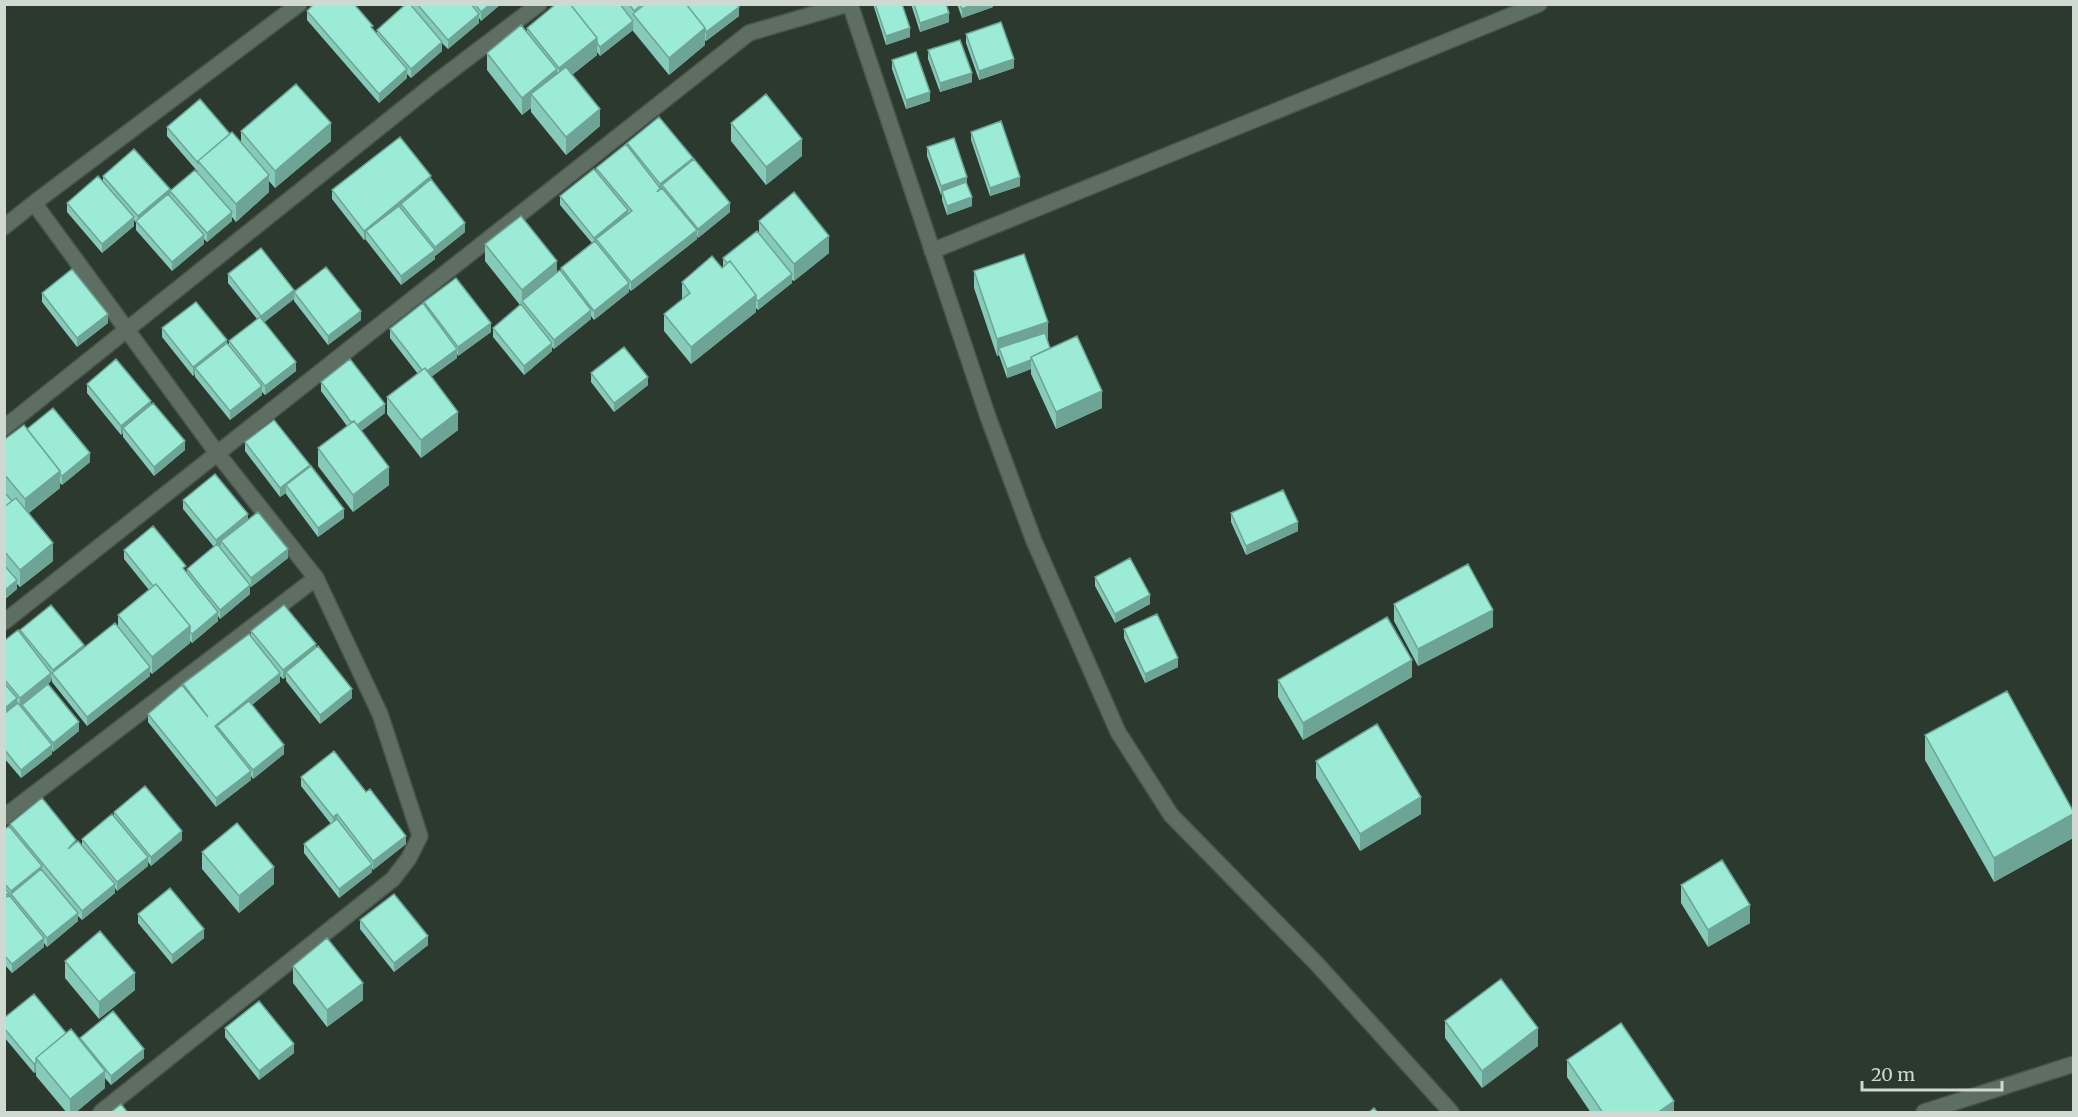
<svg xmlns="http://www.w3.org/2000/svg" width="2078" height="1117" viewBox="0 0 2078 1117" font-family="Merriweather,serif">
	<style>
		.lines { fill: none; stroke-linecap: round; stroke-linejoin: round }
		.street-casing { stroke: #48544b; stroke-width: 18 }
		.street { stroke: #5f6e63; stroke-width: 15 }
		.wall { fill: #86cab9 }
		.shaded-wall { fill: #6da496 }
		.building { fill: #9cebd7; stroke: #6da496; stroke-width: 1.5 }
	</style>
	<rect width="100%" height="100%" fill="#2b392f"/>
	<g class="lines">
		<defs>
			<path id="street" d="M850,4L988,417L1034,541L1118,732L1171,815L1317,964L1451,1112
				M4,227L34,203
				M932,251L1539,4
				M4,428L435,83L539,4
				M4,622L749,33L848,4
				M4,817L316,578
				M101,1112L393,879L409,858L420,836L380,714L316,578L217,453L34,203L299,4
				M1924,1112L2074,1064"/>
		</defs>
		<use href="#street" class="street-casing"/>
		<use href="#street" class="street"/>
	</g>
	<path class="wall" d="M413,4H501L481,21L479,18V23L448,49L442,43V51L411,78L407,74V78L379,103L307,20V11L373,29L377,34V30L413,8Z
		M556,4H737L739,16L706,41L705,40V45L669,75L633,31V26V30L600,56L597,52V55L572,75L600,126L566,155L531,112V108L522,115L487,70V53L527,33V28Z
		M873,4H902L910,37L886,45Z
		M911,4H946L949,22L920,32Z
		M957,4H993V7L962,18Z
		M966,34L1014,68L979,80L966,43Z
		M928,50L972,82L940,92L928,59Z
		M892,60L930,101L906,109L892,69Z
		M731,123L802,156L766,185L731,141Z
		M167,127L230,134L241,143V131L331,141L275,188L269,181V192L236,222L232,217V221L207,242L204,239V244L172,271L136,230V223L134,220V226L102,253L67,212V203L103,181V176L170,197V191L198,173V172L167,136Z
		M971,132L1020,186L990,196L971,140Z
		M627,143L693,160L730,212L698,238L697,236V239L631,291L629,289V292L594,320L591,316V319L554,349L552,347V351L524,375L493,337V328L520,305L485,261V244L557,272H561V268L592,243L560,205V196L596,171V168L627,146Z
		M927,147L967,185L972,206L947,215L942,200V195H941L927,156Z
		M431,180L465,232L435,256V255V259L401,285L366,240V239L364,240L332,199V190Z
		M759,221L829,253L794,281L792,280V283L758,310L756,308V312L691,364L664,331V314L682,300V282L723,267V258L759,232Z
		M974,271L1047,339L1050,348L1102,408L1056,429L1031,374V369L1007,378L999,355L997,356L974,288Z
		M228,274L294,292L361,320L328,345L294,301V299L264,322L296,371L265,395L262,392V395L230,420L195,377V374L193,376L162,337V328L227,343L229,345V341L257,319L228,283Z
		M42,293L108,323L77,347L42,302Z
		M424,302L491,332L458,356L457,354V358L431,377L458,430L421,458L387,414V397L418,374L390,338V329L424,305Z
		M591,373L648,385L614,412L591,382Z
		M321,382L385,413L361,431L389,485L353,512L318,466V448L347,426L321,391Z
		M87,384L151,405L185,450L154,476L123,437V433L121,435L87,393Z
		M27,429L90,462L62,485L60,483V488L29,513L53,561L20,587L17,584V589L4,600V492L12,501L4,492V440Z
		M245,442L310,467L344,518L318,537L286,494V493L280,497L245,451Z
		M183,500L248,520L288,558L251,587L250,586V594L220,619L218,616V621L192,643L190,641V643L152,674L150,672V676L87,726L52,682L51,677V681L48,684L79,731L53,752L52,750V754L21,778L4,758V641L20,633V630L84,648L118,627V615L149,590L124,559V550L186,572L187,574V569L214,547L183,509Z
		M1231,513L1298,531L1246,555L1231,522Z
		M1095,577L1150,604L1115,623L1095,586Z
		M1394,604L1493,627L1418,666L1394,621Z
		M1124,629L1178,667L1145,683L1124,638Z
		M251,631L316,647L352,698L320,724L286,681V677L283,679L280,676V682L252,705L284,754L253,779L251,776V780L216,807L148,722V714L183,687V684L251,637Z
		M1412,677L1303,740L1278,697V680Z
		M1925,735L2073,811V838L1994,882L1925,760Z
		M1316,761L1421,814L1360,851L1316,778Z
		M301,777L406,844L373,870L372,868V872L339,898L304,853V844L331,824L301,786Z
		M114,812L182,840L151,866L148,862V866L117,891L115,888V893L82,920L78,916V921L47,947L44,943V947L12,973L4,964V830L10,828V824L76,842L82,845V839L114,816Z
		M202,852L274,884L239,913L202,869Z
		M1681,885L1750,923L1708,947L1681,903Z
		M138,914L204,938L172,964L138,923Z
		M360,920L428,945L394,972L360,929Z
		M65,961L135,990L99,1019L65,978Z
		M293,966L363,1000L327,1027L293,983Z
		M4,1018L66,1033L80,1040V1038L144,1058L111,1085L105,1078V1088L75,1113H67L36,1076V1072L34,1073L4,1037Z
		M1445,1021L1538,1046L1482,1088L1445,1038Z
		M225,1028L294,1053L259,1080L225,1037Z
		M1567,1060L1674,1113H1591L1567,1077Z"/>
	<path class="shaded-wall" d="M490,4H501L481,21V12Z
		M974,4H993V7L962,18V9Z
		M739,7V16L706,41V32Z
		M949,13V22L920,32V23Z
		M479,14V23L448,49V40Z
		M633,21V30L600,56V47Z
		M705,28V45L669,75V58Z
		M910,28V37L886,45V36Z
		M597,38V55L559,85V68Z
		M442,42V51L411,78V69Z
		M1014,59V68L979,80V71Z
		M407,69V78L379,103V94Z
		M557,69V86L531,94V108L522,115V98Z
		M972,73V82L940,92V83Z
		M930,92V101L906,109V100Z
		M600,109V126L566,155V137Z
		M331,123V141L275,188V171Z
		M802,139V156L766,185V167Z
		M693,158V167L662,185V192L657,200L660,184Z
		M269,175V192L236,222V204Z
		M431,176V185L401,204V210L366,231V239L364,240V231Z
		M967,177V186L942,191V195H941V186Z
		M1020,177V186L990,196V188Z
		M170,189V198L138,223V216Z
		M972,197V206L947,215V206Z
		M730,203V212L698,238V229Z
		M628,210V219L596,239V245L594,247V238Z
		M232,212V221L207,242V233Z
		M134,217V226L102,253V244Z
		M465,223V232L435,256V247Z
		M697,230V239L631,291V282Z
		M204,235V244L172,271V262Z
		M829,236V253L794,281V264Z
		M435,250V259L401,285V276Z
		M557,261V279L522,301V290Z
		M792,274V283L758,310V301Z
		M629,283V292L594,320V311Z
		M294,290V299L261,325V316Z
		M756,295V312L691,364V347Z
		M591,310V319L554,349V340Z
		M361,311V320L328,345V336Z
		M108,314V323L77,347V338Z
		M1048,322V339L999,348V355L997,356V339Z
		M491,323V332L458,356V347Z
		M227,340V349L195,368V374L193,376V367Z
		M552,343V351L524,375V366Z
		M457,349V358L424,382V373Z
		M1031,360V369L1007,378V369Z
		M296,362V371L265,395V386Z
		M648,377V385L614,412V403Z
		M262,386V395L230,420V411Z
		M1102,391V408L1056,429V412Z
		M151,401V410L123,428V433L121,435V426Z
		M385,404V413L355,436V427Z
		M458,412V430L421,458V440Z
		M185,441V450L154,476V467Z
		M90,453V462L62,485V476Z
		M310,465V474L286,485V493L280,497V488Z
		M389,467V485L353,512V495Z
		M60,471V488L25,516V499Z
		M344,509V518L318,537V528Z
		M248,514V523L221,541V545L216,549V540Z
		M1298,522V531L1246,555V546Z
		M53,543V561L20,587V570Z
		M288,549V558L251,587V578Z
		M17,580V589L4,600V591Z
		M250,585V594L220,619V610Z
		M1150,595V604L1115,623V614Z
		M1493,610V627L1418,666V649Z
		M218,612V621L192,643V634Z
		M190,626V643L152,674V657Z
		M316,644V653L286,672V677L283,679V670Z
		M84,645V654L53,674V670Z
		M1178,658V667L1145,683V674Z
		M1412,660V677L1303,740V723Z
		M150,667V676L87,726V717Z
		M51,673V681L20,707V698Z
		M280,673V682L220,730L217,726V732L215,726Z
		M352,689V698L320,724V715Z
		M17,698V707L4,718V709Z
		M79,722V731L53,752V743Z
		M52,745V754L21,778V770Z
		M284,745V754L253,779V770Z
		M251,771V780L216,807V798Z
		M1421,797V814L1360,851V834Z
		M337,814V823L333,826V817Z
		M2073,814V838L1994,882V858Z
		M182,831V840L151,866V857Z
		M406,836V844L373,870V861Z
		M148,857V866L117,891V882Z
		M372,864V872L339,898V889Z
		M42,866V875L11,894V891Z
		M274,867V884L239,913V896Z
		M115,884V893L82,920V911Z
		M1750,905V923L1708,947V930Z
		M78,913V921L47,947V938Z
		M204,929V938L172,964V955Z
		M428,936V945L394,972V963Z
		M44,938V947L12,973V964Z
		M135,973V990L99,1019V1002Z
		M363,983V1000L327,1027V1010Z
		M1538,1028V1046L1482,1088V1071Z
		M294,1044V1053L259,1080V1071Z
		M144,1049V1058L111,1085V1076Z
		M36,1063V1072L34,1073V1064Z
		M105,1071V1088L75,1113H70V1099Z
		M1674,1101V1113H1657Z"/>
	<path class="building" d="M314,4H354L373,26L371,27L407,69L379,94L307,11Z
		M406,4H410L442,42L411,69L377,30Z
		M417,4H471L479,14L448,40Z
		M475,4H490L481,12Z
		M556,4H570L597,38L559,68L527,28Z
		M570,4H620L633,21L600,47L597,43V38Z
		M629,4H642L634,11Z
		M645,4H686L705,28L669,58L633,14Z
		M686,4H737L739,7L706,32L705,28Z
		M875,4H902L910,28L886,36Z
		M914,4H946L949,13L920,23Z
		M960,4H974L962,9Z
		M1001,22L1014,59L979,71L966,34Z
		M521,25L557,69L522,98L487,53Z
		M960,40L972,73L940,83L928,50Z
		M916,52L930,92L906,100L892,60Z
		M566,67L600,109L566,137L531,94Z
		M296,84L331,123L275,171L241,131Z
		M766,94L802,139L766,167L731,123Z
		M200,99L230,134L198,161V163L167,127Z
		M659,117L693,158L660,184L627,143Z
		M1001,121L1020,177L990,188L971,132Z
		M232,132L269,175L236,204L198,161Z
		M400,137L431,176L364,231L332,190Z
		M954,138L967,177L941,186L927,147Z
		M626,144L660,188L657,192L662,188L697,230L631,282L596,239L632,211L596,168Z
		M134,149L170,189L138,216L103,176Z
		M694,159L730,203L698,229L662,185Z
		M594,169L628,210L594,238L560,196Z
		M195,170L232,212L207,233L170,191Z
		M98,176L134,217L102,244L67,203Z
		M431,179L465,223L435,247L401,204Z
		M966,182L972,197L947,206L942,191Z
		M794,192L829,236L794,264L759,221Z
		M168,194L204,235L172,262L136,221Z
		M399,206L435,250L401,276L366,231Z
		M521,216L557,261L522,290L485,244Z
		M757,231L792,274L758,301L756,299V295L730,261L727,263L723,258Z
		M595,241L629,283L594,311L561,268Z
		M261,248L294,290L261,316L228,274Z
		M1024,254L1048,322L997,339L974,271Z
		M712,256L722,268L730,261L756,295L691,347L664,314L690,293L682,282Z
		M326,267L361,311L328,336L294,292Z
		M72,269L108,314L77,338L42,293Z
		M560,270L591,310L554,340L522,301Z
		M456,278L491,323L458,347L424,302Z
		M196,302L227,340L193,367L162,328Z
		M423,303L457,349L427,371L425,368L422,370L390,329Z
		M521,304L552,343L524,366L493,328Z
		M260,317L296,362L265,386L229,341Z
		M1045,333L1050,348L1031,357V360L1007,369L999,348Z
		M1077,336L1102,391L1056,412L1031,357Z
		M227,343L262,386L230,411L195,368Z
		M624,347L648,377L614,403L591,373Z
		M116,359L151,401L121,426L87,384Z
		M350,359L385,404L357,425L354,421L351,422L321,382Z
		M425,368L458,412L421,440L387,397Z
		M153,403L185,441L154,467L123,428Z
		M53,408L90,453L62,476L60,474V471L27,429Z
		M274,420L310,465L280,488L245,442Z
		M354,421L389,467L353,495L318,448Z
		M24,425L60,471L25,499L4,474V440Z
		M311,466L344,509L318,528L286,485Z
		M215,474L248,514L216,540L183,500Z
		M1283,490L1298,522L1246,546L1231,513Z
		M4,492L12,501L4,507Z
		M16,498L53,543L20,570L4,551V507Z
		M258,512L288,549L251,578L221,541Z
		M153,526L186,566L183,568L218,612L192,634L190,632V626L156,584L153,586L124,550Z
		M217,544L250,585L220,610L187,569Z
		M1130,558L1150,595L1115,614L1095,577Z
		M1468,564L1493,610L1418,649L1394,604Z
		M4,565L17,580L4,591Z
		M156,584L190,626L152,657L118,615Z
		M51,605L84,645L53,670L20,630Z
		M284,605L316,644L283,670L251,631Z
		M1157,614L1178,658L1145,674L1124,629Z
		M1387,617L1412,660L1303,723L1278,680Z
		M115,623L150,667L87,717L52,673Z
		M18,630L51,673L20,698L4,679V641Z
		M249,634L280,673L215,726L251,771L216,798L148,714L182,685L208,717L183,684Z
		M318,646L352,689L320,715L286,672Z
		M4,683L17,698L4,709Z
		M48,684L79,722L53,743L22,705Z
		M2007,691L2073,811V814L1994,858L1925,735Z
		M249,701L284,745L253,770L217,726Z
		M18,703L52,745L21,770L4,749V714Z
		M1377,724L1421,797L1360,834L1316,761Z
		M334,751L366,792L370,789L406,836L373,861L337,814L333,817L301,777Z
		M145,786L182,831L151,857L114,812Z
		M42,798L76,840L68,849L78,841L115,884L82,911L10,824Z
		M112,814L148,857L117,882L82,839Z
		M337,819L372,864L339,889L304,844Z
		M237,823L274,867L239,896L202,852Z
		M9,826L42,866L11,891L4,883V830Z
		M1722,860L1750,905L1708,930L1681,885Z
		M41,869L78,913L47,938L11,894Z
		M4,887L9,893L4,896Z
		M170,888L204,929L172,955L138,914Z
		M394,894L428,936L394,963L360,920Z
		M9,895L44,938L12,964L4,955V899Z
		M100,931L135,973L99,1002L65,961Z
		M327,938L363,983L327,1010L293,966Z
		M1501,979L1538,1028L1482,1071L1445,1021Z
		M34,994L66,1033L36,1058V1063L34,1064L4,1028V1018Z
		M259,1001L294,1044L259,1071L225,1028Z
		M113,1011L144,1049L111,1076L80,1038Z
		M1621,1023L1674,1101L1657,1113H1603L1567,1060Z
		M71,1029L105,1071L70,1099L36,1058Z
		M121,1104L128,1113H110Z
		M1374,1108L1378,1113H1368Z"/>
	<rect width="2078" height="1117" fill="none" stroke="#cfd8d1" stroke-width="12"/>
	<path d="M1862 1081v9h140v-9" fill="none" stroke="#cfd8d1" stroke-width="3"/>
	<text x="1871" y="1081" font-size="18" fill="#cfd8d1" stroke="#2b392f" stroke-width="4.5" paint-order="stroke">20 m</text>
</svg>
